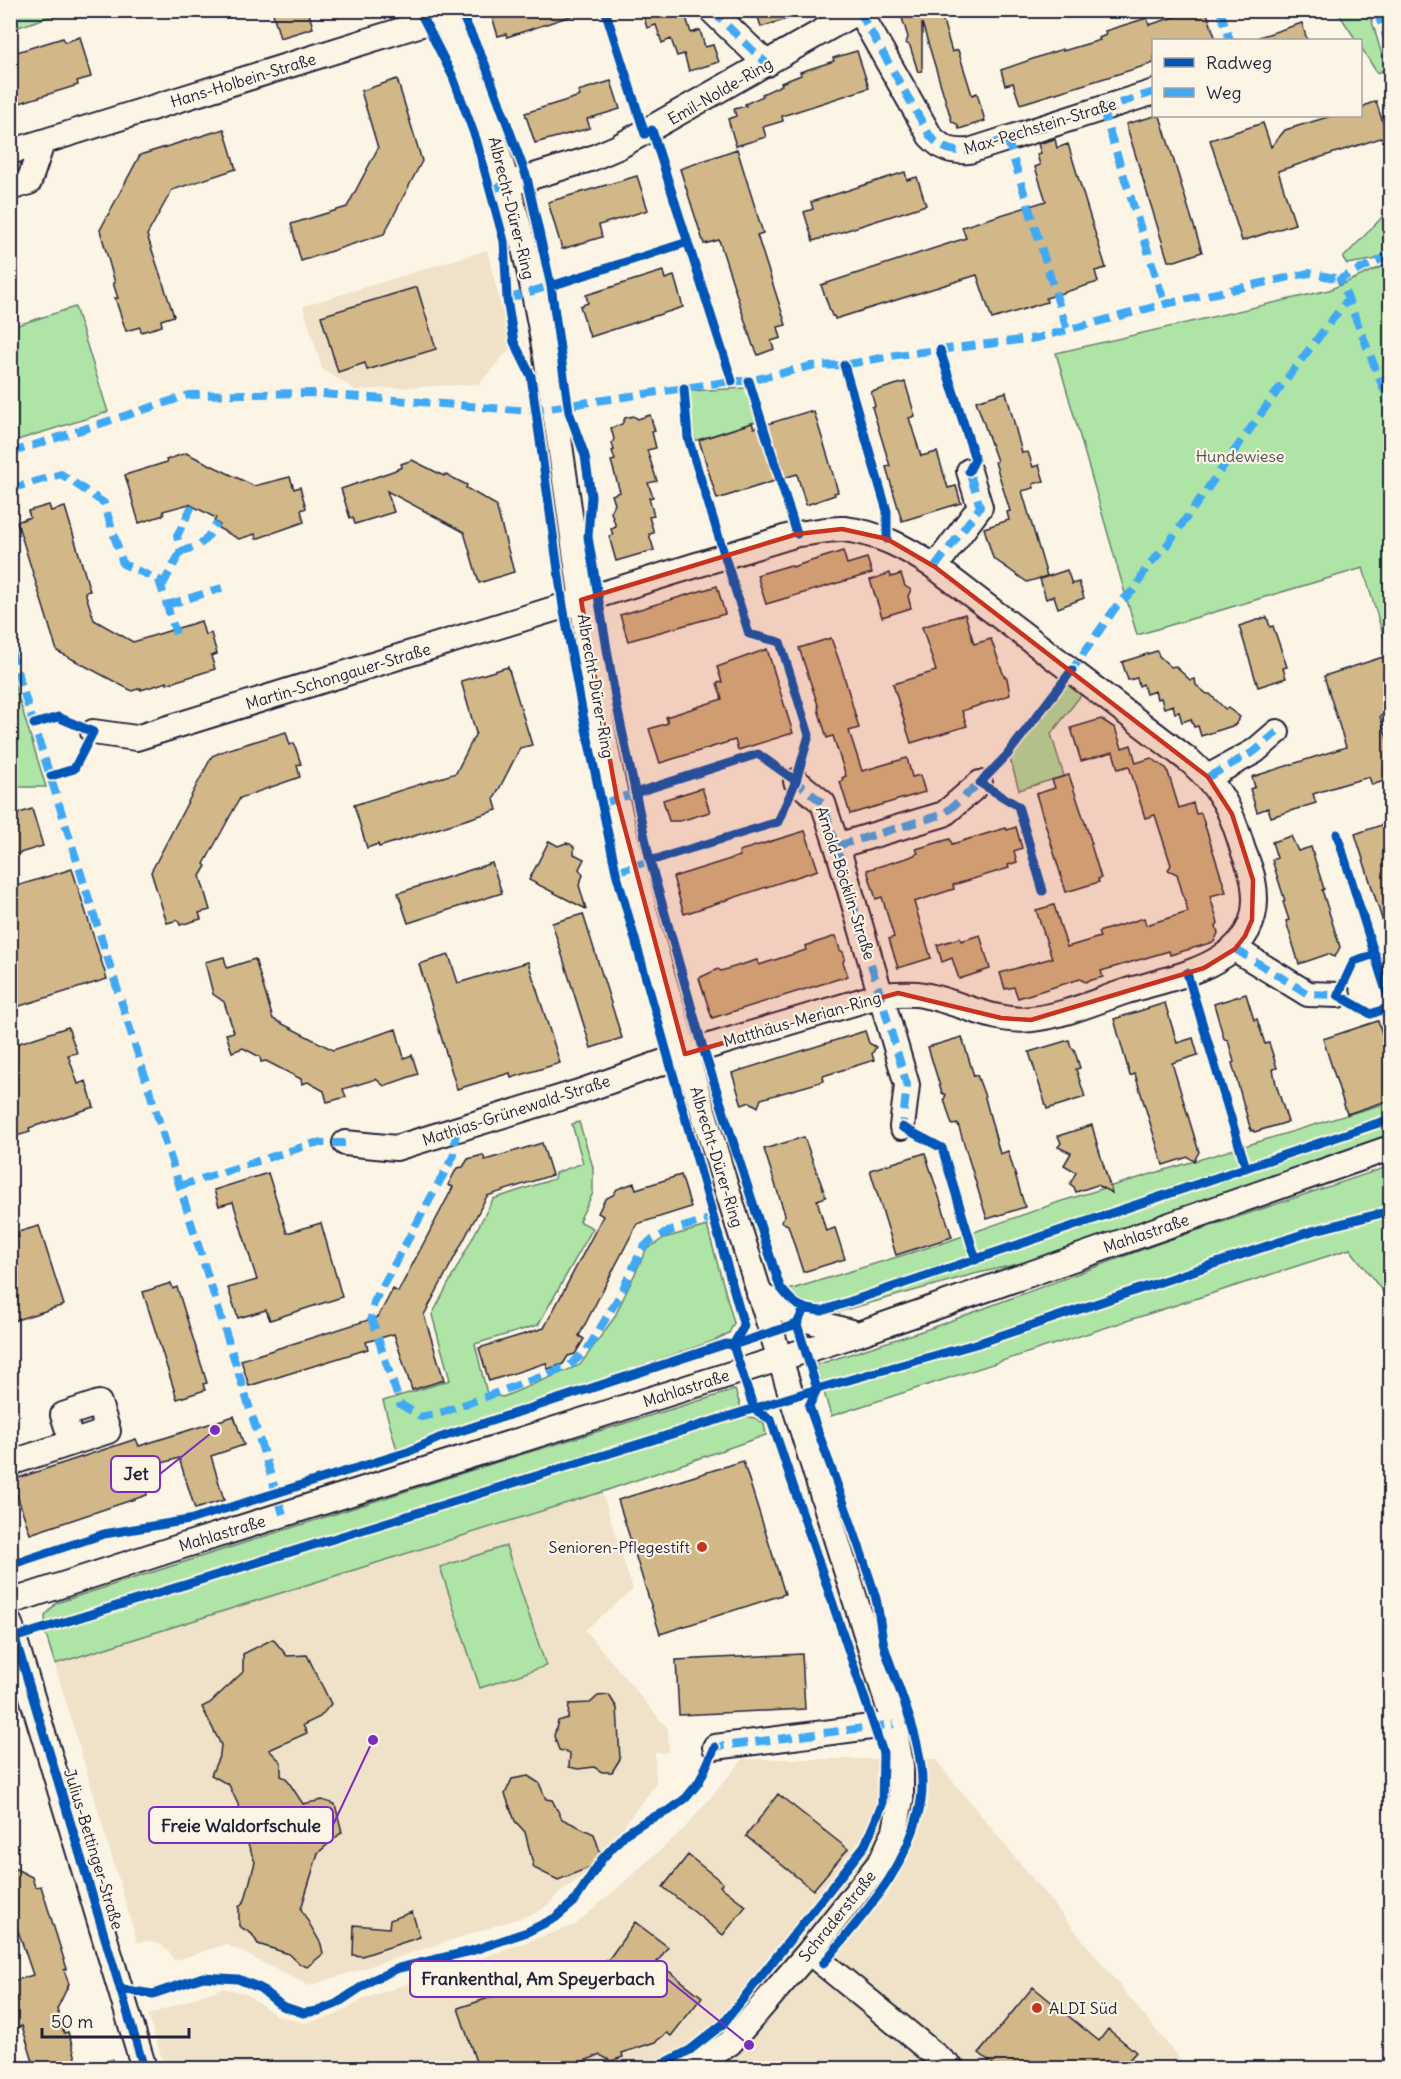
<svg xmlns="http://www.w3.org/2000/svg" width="1401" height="2079" viewBox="0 0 1401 2079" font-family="Delius,sans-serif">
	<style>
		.built { fill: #efe2c9 }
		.green { fill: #aee4a6; stroke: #688370; stroke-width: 1.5 }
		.building { fill: #d2b788; stroke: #22223b; stroke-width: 1.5 }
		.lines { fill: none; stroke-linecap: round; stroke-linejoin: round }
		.minor-casing { stroke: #22223b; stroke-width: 28 }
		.minor { stroke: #fcf5e5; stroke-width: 24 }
		.quiet { stroke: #3fa9f5; stroke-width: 8; stroke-dasharray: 15 8; stroke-linecap: butt }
		.cycleway-casing { stroke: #fcf5e5; stroke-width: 13 }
		.cycleway { stroke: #0057b8; stroke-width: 9 }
		.marked { fill: #c8321e; fill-opacity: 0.2; stroke: #c8321e; stroke-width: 4.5; stroke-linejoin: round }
		.poi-dot { fill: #c8321e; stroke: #fcf5e5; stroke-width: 2 }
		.labels { text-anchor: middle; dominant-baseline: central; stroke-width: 4.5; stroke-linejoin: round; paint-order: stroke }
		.street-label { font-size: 16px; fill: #22223b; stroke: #fcf5e5 }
		.park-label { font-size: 16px; fill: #455256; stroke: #fcf5e5 }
		.poi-label { font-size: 16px; fill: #22223b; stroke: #fcf5e5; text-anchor: end }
		.leader { fill: none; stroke: #7b2cbf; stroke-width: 2 }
		.callout-dot { fill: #7b2cbf; stroke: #fcf5e5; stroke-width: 2 }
		.callout { fill: #fcf5e5; stroke: #7b2cbf; stroke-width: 2 }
		.callout-label { font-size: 18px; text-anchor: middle; font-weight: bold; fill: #22223b }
	</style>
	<rect width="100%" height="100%" fill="#fcf5e5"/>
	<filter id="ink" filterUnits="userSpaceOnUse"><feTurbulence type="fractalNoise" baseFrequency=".0167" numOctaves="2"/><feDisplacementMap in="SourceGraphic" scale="12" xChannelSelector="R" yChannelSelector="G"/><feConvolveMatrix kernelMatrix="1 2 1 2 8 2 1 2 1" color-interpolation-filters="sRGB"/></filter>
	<g filter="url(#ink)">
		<path class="built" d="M487,250L511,347L479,384L355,390L322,369L303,306Z
			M602,1492L633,1590L585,1630L668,1729L669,1752L655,1753L656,1784L589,1871L557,1895L548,1905L536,1913L309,1986L226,1944L174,1961L169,1952L159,1944L149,1941L137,1942L55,1665Z
			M743,1759H935L1187,2068H165L148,2015L222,1988L245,1993L276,2015L305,2023L334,2016L366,1998L575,1925L683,1830Z"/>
		<path class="green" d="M11,10H66V11L16,28L11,26Z
			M1337,11H1369L1386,69L1377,73L1361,47L1360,40H1356Z
			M1390,209V257L1347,264L1343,258Z
			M1390,263V658L1363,568L1137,635L1056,353L1329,290Z
			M75,307L108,412L11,442V327Z
			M747,388L758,421L694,441L689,391Z
			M11,673L46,787H11Z
			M1068,683L1082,694L1051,734L1064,776L1019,790L1010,759Z
			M1390,1102V1136L1054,1256L974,1274L838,1312C819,1305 803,1306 789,1290L946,1242L1062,1201Z
			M579,1122L593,1167V1193L579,1221L593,1228L538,1325L475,1344L487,1394L503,1397L580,1365L614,1318L646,1250L664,1238L707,1226L734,1323L729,1333L716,1340L397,1450L383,1401L450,1380L432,1315L493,1199L554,1179L555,1173L583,1163L572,1124Z
			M1390,1166V1301L1350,1249L831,1416L816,1365L931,1328L1160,1243Z
			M735,1390L744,1416L755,1418L764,1424L766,1435L602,1492L55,1664L46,1635L45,1616L56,1603L510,1458Z
			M506,1546L546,1666L480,1688L440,1567Z
			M11,2035L22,2068H11Z
			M113,2059L116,2068H87Z"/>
		<path class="building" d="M272,10H308L313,28L280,38Z
			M490,10H580V13L507,37L506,34L498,36Z
			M642,10H693V15L686,17L691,33L700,30L705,47L713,45L719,62L689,71L684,54L677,56L671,39L662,43L656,25L647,28Z
			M756,10H802L803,14L761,27Z
			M916,10H922V12L940,10L952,52L958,50L972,95L977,93L985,121L959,129L957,124L952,122L922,23V71L918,72L910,46L906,43L908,37L902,18L914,15Z
			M1196,10H1206L1216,40H1154V63L1020,104L1013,83L1005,85L1001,70L1053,52L1063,49V51L1100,40L1099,38L1106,35L1105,31L1147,18L1149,25Z
			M1302,23L1307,40H1259V37Z
			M80,37L91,77L77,81L78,85L10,106V54L63,38L65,42Z
			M857,51L869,88L782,116L783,121L763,127L766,137L736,146L728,119L736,116L734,109L746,106L745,104L763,96L762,94L782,85L781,83L801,75L800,72L834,61L833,58Z
			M397,79L422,161L384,234L301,261L291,224L347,207L378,148L361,91Z
			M611,81L620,109L587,119L590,128L535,143L525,113L580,96L578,91Z
			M1376,101L1387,136L1278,171L1295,224L1242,241L1210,140L1263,123L1271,147L1285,130L1331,116H1360V110L1366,105Z
			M1155,116H1160L1202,252L1175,261H1168L1126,124Z
			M224,129L236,169L172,190L147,235L174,316L161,320L162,326L141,332L140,327L126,331L115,298H118L113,283H115L100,230L140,155Z
			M1055,139L1057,148L1068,144L1092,223L1106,268L1095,271L1098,282L1046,298L1047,302L992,319L977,275L835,319L834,316H832L821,285L966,238L962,227L1046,201L1035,167L1040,165L1037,154L1041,153L1038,144Z
			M737,149L763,233L757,235L786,325L778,327L781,338L771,341L774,349L758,355L754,346H753L719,240L704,244L680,169Z
			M905,172L907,180L917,177L926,205L813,241L804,212L813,209L811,202Z
			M637,176L648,210L599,225L602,237L562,249L548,202Z
			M663,271L665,279L674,276L683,307L590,337L580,306L588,303L586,295Z
			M417,287L436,349L367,370L365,363L338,372L321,316Z
			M905,382L915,416L909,418L921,456L937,452L948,488L956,486L961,503L902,521L886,467L890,466L872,407L875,406L871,392Z
			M1006,392L1022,453L1028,452L1033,467L1039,465L1044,481L1033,484L1034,488L1022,491L1047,576L1027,582L993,558L984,528L1009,520L1007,512L1010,511L995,462L997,461L976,401Z
			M810,411V413L814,412L828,457L838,492L834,493L835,495L806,505L797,474L717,499L699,440L752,423L754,428Z
			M650,415L655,431L652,432L656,448L647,450L657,481L648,483L653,497L649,498L654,516L649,517L654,533L649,534L654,550L616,561L609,536L613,535L611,529L616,527L611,512L615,504L612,495L620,492L611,461L615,460L612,451L614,450L612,443L614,439L611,428L622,424L625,418L633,416L638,419Z
			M186,453L254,486L290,477L294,489L300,487L306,508L301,510L304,522L256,539L255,534L239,539L218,528L220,525L214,521L216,518L189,504L163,511L164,515L139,523L125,475L167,462L166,460Z
			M412,460L444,476L445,474L467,485L466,488L496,505L514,572L479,583L464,532L387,491L394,512L355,524L353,518H350L341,489L393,471L402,467L401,464Z
			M49,505L51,511L65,507L90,591L85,592L94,620L133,642L201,621L205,635L211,633L217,654L211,656L215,669L167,684V682L141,690V688L132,691L57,651L17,522L30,517L28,511Z
			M843,551L847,564L867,558L872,573L766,604L757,575L791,565L792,567Z
			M1067,570L1072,584L1079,582L1084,598L1058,608L1054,596L1046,599L1040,579Z
			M890,573L891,577L901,574L905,586L911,590L908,596L911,608L882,617L870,580Z
			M717,586L725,614L628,641L620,615Z
			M965,614L974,644L991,639L1004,676L1007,678L1010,695L962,711L967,726L911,743L893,684L936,671L922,627Z
			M1267,617L1270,627L1273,626L1287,667L1283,668L1286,678L1258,687L1239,626Z
			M831,638L842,669L859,728L849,731L862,771L907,758L912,777L920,775L925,792L850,814L840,782L843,781L842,778L846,776L833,736L827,738L818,709L819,708L799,648Z
			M767,649L793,733L738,750L735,740L660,763L649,729L668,723L666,717L722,699L717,683L722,682L717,667Z
			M1157,651L1159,656L1171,667L1175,666L1190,680L1195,679L1196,685L1207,694H1210L1225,709L1228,708L1240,717L1235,725L1201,736L1198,726L1194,727L1191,719L1182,722L1179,712L1175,713L1173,705L1164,708L1161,698L1157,699L1155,691L1146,694L1143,684L1139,686L1137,678L1128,680L1122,662Z
			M1383,657L1390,681V713L1380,716L1390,748V779L1372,785L1369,777L1341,785L1313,794L1316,803L1271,817L1268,808L1257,812L1250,789L1255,787L1252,777L1346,747L1324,676Z
			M508,667L532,745L520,748L494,799L497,810L379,847L378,844L367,848L354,805L456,773L476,733L461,681Z
			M1101,719L1115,728L1122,748L1131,745L1136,763L1151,758L1167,769L1179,808L1193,803L1196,814L1201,813L1226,892L1210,896L1218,923L1216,926L1218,933L1214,942L1170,955L1169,951L1101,971L1103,977L1085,982L1080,979L1018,998L1014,987L1005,989L1000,973L1052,958L1036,910L1054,905L1067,947L1100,937L1098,932L1144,918L1146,925L1188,912L1177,874L1168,870L1171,865L1155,815L1145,818L1129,766L1118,769L1113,752L1081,761L1071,728Z
			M286,732L290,745L294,743L301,764L297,765L300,777L240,798L204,864L206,866L200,876L210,910L199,913L201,919L180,925L178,920L167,923L151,872L212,756L226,750Z
			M1069,775L1092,844L1091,845L1101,878L1098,879L1099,882L1066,892L1036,794L1055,788L1052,780Z
			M702,788L710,812L680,821H669L663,800Z
			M32,809L43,846L10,856V816Z
			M1390,822V935H1387L1355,834Z
			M1016,827L1022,848L1014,851L1017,862L1008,865L1009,868L953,885L954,889L914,902L931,958L898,968L889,939L894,937L882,897L876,899L867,870L910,857L918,853L916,849L950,839L952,844L1006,828L1007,830Z
			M805,831L818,870L684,914L673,877L740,856L739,851Z
			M1291,836L1298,851L1311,847L1324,889L1322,890L1340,947L1335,957L1328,954L1299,964L1286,921L1289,920L1283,902L1285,901L1272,860L1277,858L1272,842Z
			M549,841L558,846L566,843L570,844L574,847V854L584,859L579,869L583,875L579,885L586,909L529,880Z
			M492,863L502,893L408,923L398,893Z
			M72,869L107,979L10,1009V888Z
			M583,914L622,1038L591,1048L552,923Z
			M980,935L990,969L959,979L952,958L942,962L937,945L960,938L961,941Z
			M836,936L840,950L843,952L845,958L843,962L848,976L712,1018L699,978L718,969L721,971L757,960L759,965L806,950L805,946Z
			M449,955L458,983L528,962L560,1063L511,1078L510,1073L457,1089L419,964Z
			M224,957L227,968L255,959L273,1019L333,1050L396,1029L404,1058L412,1055L418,1074L384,1086L376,1079L343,1089L346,1097L327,1102L324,1091L308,1082L302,1084L301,1079L266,1061L261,1062L260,1057L243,1048L232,1052L226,1034L234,1032L224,1002L213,994L205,962Z
			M1246,994L1254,1020L1257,1019L1265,1044L1269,1043L1277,1068L1273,1069L1276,1084L1288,1122L1254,1132L1253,1130L1251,1131L1232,1063L1234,1062L1228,1040L1224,1039L1214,1004Z
			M1165,1003L1177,1043L1193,1038L1198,1055L1172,1063L1199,1152L1194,1161L1188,1157L1163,1165L1135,1074L1130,1076L1114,1019Z
			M1378,1021L1390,1059V1100L1347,1114L1323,1039Z
			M68,1027L77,1053L68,1055L78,1084L86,1081L94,1107L29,1128L30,1132L10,1138V1046Z
			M865,1031L869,1043L876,1047L872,1054L874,1060L823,1076L824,1081L761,1099L758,1107L750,1102L742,1105L732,1073Z
			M962,1037L974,1076L977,1075L984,1094L1000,1154L1008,1151L1025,1207L987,1219L958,1124L952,1125L944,1099L946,1095L942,1093L928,1047Z
			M1069,1040L1071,1047L1074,1049L1080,1068L1076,1069L1085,1097L1047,1109L1029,1052Z
			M1092,1125L1097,1144L1112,1193L1097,1185L1076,1192L1074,1187L1070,1184L1076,1172L1064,1165L1071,1153L1058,1147L1061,1143L1058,1136Z
			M804,1137L826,1197L817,1200L826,1231L835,1228L845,1259L803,1272L788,1225L781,1222L785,1215L764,1149Z
			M542,1143L552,1175L487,1196L424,1315L444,1380L412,1390L394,1334L366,1342L368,1349L249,1386L241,1360L378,1317L393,1289L398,1292L453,1187L448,1185L457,1168L463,1167L468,1159L483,1155L485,1160Z
			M925,1153L952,1237L896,1255L870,1170Z
			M268,1173L287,1233L321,1223L342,1297L270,1320L266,1310L238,1318L228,1288L257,1280L233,1202L219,1206L214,1190Z
			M681,1175L691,1207L637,1224L579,1336L584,1339L575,1354L568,1356L563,1364L548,1369L546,1363L489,1381L479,1348L544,1328L603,1216L598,1213L605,1199L613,1195L617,1189L634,1183L636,1189Z
			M39,1226L64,1305L10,1322V1239L19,1237L18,1232Z
			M171,1283L173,1289L177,1287L207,1383L203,1384L205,1390L177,1399L143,1292Z
			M234,1416L244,1445L211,1456L224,1500L195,1509L179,1458L143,1469L147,1495L30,1534L12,1480L136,1439L139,1446Z
			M743,1461L785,1594L660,1634L618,1500Z
			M273,1639L287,1656L307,1655L331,1704L320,1717L303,1725L307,1733L269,1750L281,1762V1776L286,1778L303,1804L322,1800L335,1804L342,1832L318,1853L301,1909L321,1944L323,1954L307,1967L300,1964L289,1954L258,1944L252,1934L239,1926V1907L245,1900L255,1862L241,1827L244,1817L229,1785L211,1775L220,1754L221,1745L202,1707L210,1703L243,1672V1654Z
			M802,1654L805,1709L679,1715L676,1660Z
			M609,1695L617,1708L620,1759L612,1772H602L594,1767L578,1769L569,1767L570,1753L559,1750L554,1736L558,1721L568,1718L569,1704L590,1703L598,1696Z
			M528,1776L539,1783L546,1799L552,1800L562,1819L594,1834L600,1852L591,1867L558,1880L534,1868L525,1832L515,1821L505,1794L512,1779Z
			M778,1794L848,1849L813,1890L746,1836Z
			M688,1855L723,1883L720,1886L746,1906L723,1935L663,1887Z
			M10,1866L32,1877L35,1887L41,1886L67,1969L64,1970L69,1984L57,2009L64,2033L68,2032L79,2068H35L22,2026L10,2030V1982L33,1975L10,1907Z
			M412,1912L420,1937L362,1956L353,1955L354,1925L389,1928L390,1920Z
			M635,1922L668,1947L657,1962L702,1997L671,2036L667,2033L655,2042L622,2053L623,2057L611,2061L600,2055L572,2065L570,2068H478L458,2008L609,1959Z
			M1033,1987L1099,2041L1108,2029L1136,2052L1122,2068H998L979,2053Z"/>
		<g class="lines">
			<defs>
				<path id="minor" d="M440,10C564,254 558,538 617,800C645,925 684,1048 721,1170C777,1355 837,1539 894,1724L901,1766V1799L895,1831L882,1860L809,1952L730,2043L692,2068
					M711,10L767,64
					M859,11L930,136C942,149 951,152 969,151L1154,92
					M10,152L444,17
					M508,184L590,159L618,147L860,10
					M10,188L29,182L42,143
					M935,567L980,507L969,471
					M93,732L136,738L797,534C812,533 829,528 844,529C879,533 906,548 935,567L1191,762C1223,791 1231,810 1243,850C1247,860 1251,870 1253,880C1269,961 1185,974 1127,991C1096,1001 1064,1016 1032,1019C992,1024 955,999 917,994C905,993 893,994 881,995L703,1048L579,1092L396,1148L345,1143
					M1208,777L1255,751L1277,732
					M796,781L823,803L837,846L907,1085L902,1127
					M837,846L944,814L980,783
					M1235,949L1308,994L1338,995
					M759,1294L800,1318L858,1334
					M10,1463L108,1431L99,1403L63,1415L72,1442
					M10,1602L173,1549L858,1334L1390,1148
					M10,1624L144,2068
					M715,1747L894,1724
					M809,1952L951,2068"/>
			</defs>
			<use href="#minor" class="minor-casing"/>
			<use href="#minor" class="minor"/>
			<path class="quiet" d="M711,10L767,64
				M1220,10L1230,40
				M1376,10L1390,46
				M859,11L930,136C942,149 951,152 969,151L1154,92
				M1102,108L1165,304
				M1007,138L1067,330
				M490,190L508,184
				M1390,255L1340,279L1390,405
				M507,299L556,284
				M10,453L189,395L311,393L529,411L732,381H749L811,366L844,365L896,355L1037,338L1165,304L1309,273L1340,279
				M10,489L61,474L104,503L123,564L159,580L176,634
				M192,506L177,536L181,551C203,546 205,541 217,523
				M935,567L980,507L969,471L971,467
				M162,586L181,551
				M167,605L222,588
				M10,649L283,1514
				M1069,674L1118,604L1136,588L1146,568L1167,545L1278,390L1348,299
				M1208,777L1255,751L1277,732
				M792,779L823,803L907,1085L902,1127L907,1130
				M601,804L638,792
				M837,846L944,814L984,779
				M616,872L655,859
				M1235,949L1308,994L1338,995L1342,997
				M456,1129L454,1155L374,1302L371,1317L400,1404L421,1417L444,1412L569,1366L587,1350L620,1295L642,1249L650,1241L670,1231L713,1218
				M179,1186L315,1143H345
				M713,1752L715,1747L894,1724"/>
			<defs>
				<path id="cycleway" d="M419,10L453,77L476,139L504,241L507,299L514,342L531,376L563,606L582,710L616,872L744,1326L733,1345L754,1409L771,1420L883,1753L882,1805L865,1845L723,2024L690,2050L655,2068
					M460,10L485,64L527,178L551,286L569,412L585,456L591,496L588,537L616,702L650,861L703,1048L780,1287C793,1304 799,1309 822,1311L1390,1119
					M605,10L645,134
					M652,130L732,381
					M551,286L688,242
					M940,350L975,459L969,471
					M844,365L887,511V539
					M749,381L797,534
					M34,724L58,717L93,732L74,769L51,776
					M635,793L758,754L796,781
					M1337,834L1390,1004
					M650,861L778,822L796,781L809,735L780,642L749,634L688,438L684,388
					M1043,891L1018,806L980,783L1007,755L1072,670
					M1375,954L1354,961L1338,995L1371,1014L1390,1007
					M1187,973L1246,1168
					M902,1127L942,1148L976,1260
					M797,1324L817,1389L809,1406C831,1469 855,1531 875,1595C880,1612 880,1631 885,1649C901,1698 932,1758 919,1811C904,1874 862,1915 823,1964
					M10,1565L104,1534L189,1520L408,1452L439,1438L726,1344L733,1345L797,1324L804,1309
					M15,1638L144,2068
					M10,1639L817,1389L979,1343L1312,1231L1390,1211
					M120,1989L153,1994L203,1977L238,1979L260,1988L282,2006L303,2013L318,2011L336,2004L372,1980L399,1968L471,1951L527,1932L555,1918L574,1902L602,1859L625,1834L647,1820L670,1810L686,1798L699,1782L715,1747"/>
			</defs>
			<use href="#cycleway" class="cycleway-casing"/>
			<use href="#cycleway" class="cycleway"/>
		</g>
	</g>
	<path class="marked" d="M842,529L887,539L935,567L1208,777L1232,814L1253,880L1252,920L1245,936L1235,949L1204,968L1031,1020L1001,1018L898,993L685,1054L617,799L581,600L797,534Z"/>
	<g class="poi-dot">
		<circle cx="702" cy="1547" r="6"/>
		<circle cx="1037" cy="2008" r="6"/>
	</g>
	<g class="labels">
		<g class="street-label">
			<text transform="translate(243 80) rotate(-17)">Hans-Holbein-Straße</text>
			<text transform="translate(720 91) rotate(-30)">Emil-Nolde-Ring</text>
			<text transform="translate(1040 126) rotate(-17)">Max-Pechstein-Straße</text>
			<text transform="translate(512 208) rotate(76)">Albrecht-Dürer-Ring</text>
			<text transform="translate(338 676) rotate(-17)">Martin-Schongauer-Straße</text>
			<text transform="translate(596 686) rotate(80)">Albrecht-Dürer-Ring</text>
			<text transform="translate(846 883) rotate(72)">Arnold-Böcklin-Straße</text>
			<text transform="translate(802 1019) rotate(-16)">Matthäus-Merian-Ring</text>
			<text transform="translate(516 1110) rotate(-18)">Mathias-Grünewald-Straße</text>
			<text transform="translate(717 1157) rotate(73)">Albrecht-Dürer-Ring</text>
			<text transform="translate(1146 1233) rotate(-19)">Mahlastraße</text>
			<text transform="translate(686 1388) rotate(-18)">Mahlastraße</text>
			<text transform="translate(222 1533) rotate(-17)">Mahlastraße</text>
			<text transform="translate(94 1849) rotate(73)">Julius-Bettinger-Straße</text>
			<text transform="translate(837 1916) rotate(-51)">Schraderstraße</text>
		</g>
		<g class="park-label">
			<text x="1240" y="456">Hundewiese</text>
		</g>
		<g class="poi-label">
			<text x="690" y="1547">Senioren-Pflegestift</text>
			<text x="1049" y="2008" text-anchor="start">ALDI Süd</text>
		</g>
	</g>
	<path class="leader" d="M215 1430L160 1474M373 1740L333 1825M749 2045L667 1979"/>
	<g class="callout-dot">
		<circle cx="215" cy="1430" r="6"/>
		<circle cx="373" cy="1740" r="6"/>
		<circle cx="749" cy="2045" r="6"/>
	</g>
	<g class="callout">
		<rect x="111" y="1456" width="49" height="36" rx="6"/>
		<rect x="149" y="1807" width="184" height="36" rx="6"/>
		<rect x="410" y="1961" width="257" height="36" rx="6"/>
	</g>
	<g class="callout-label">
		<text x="136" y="1480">Jet</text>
		<text x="241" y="1832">Freie Waldorfschule</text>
		<text x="538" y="1985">Frankenthal, Am Speyerbach</text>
	</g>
	<rect width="1401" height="2079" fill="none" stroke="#fcf5e5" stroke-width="36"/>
	<rect x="18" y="18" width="1365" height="2043" fill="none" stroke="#22223b" stroke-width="2" filter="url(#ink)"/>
	<rect x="1152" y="39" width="210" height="78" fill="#fcf5e5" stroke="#a5a1a1" stroke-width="1.5"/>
	<rect x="1164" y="58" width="30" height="9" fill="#0057b8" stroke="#a5a1a1" stroke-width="1.5"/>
	<text x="1206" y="69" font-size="18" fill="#22223b">Radweg</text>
	<rect x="1164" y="88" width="30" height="9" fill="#3fa9f5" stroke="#a5a1a1" stroke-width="1.5"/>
	<text x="1206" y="99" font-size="18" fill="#22223b">Weg</text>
	<path d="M42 2028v9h147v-9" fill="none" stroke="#22223b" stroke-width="3"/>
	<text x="51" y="2028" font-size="18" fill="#22223b" stroke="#fcf5e5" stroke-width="4.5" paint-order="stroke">50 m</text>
</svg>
